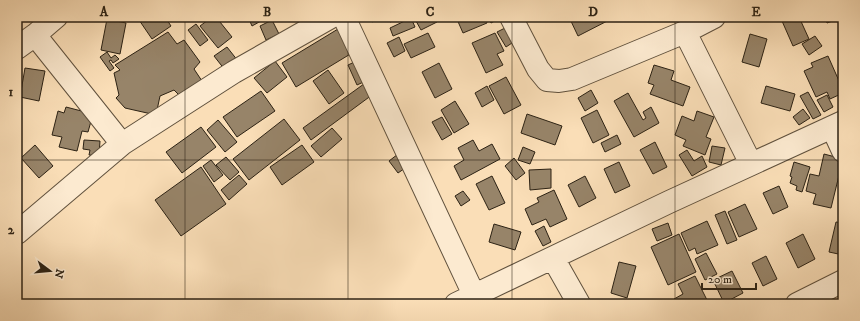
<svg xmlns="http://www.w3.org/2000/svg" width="860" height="321" viewBox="0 0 860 321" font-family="'IM FELL DW Pica',serif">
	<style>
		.building { fill: #978469; stroke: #2c2214 }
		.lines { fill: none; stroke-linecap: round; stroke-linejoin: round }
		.minor-casing { stroke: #60513d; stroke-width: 24 }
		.minor { stroke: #fcead0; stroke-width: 22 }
		.grid { fill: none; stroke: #2c2214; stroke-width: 1; stroke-opacity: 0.55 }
		.neatline { fill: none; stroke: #2c2214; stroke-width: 1.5 }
		.grid-label { font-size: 13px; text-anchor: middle; font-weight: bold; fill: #2c2214 }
	</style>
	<rect width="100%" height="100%" fill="#fadeb7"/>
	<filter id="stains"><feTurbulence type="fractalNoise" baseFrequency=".005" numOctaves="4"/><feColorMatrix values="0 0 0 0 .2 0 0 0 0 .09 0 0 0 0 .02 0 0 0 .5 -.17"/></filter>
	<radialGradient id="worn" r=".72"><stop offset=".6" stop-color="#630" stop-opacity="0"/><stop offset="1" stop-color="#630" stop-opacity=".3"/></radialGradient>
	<path class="building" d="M118,17H127L121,21Z
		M137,17H165L171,26L152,39Z
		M212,17H216L232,37L218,48L200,26Z
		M248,17H268L252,26Z
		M369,17H380L372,22Z
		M388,17H402L390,22Z
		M424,17H435L437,22L421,30L416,21Z
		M456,17H485L487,23L463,33Z
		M488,17H502L491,23Z
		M569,17H615L578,36Z
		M791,17H799L809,39L793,46L782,21Z
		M825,17H843L827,23Z
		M411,18L415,27L393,36L390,28Z
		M107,19L126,23L120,54L101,50Z
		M272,20L279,34L266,40L260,26Z
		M196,24L208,40L200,46L188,30Z
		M507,27L515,41L506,47L497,32Z
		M338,29L352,53L296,87L282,63Z
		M168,32L177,44L184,40L200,62L194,69L204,84L181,97L174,90L160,96L156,115L125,108L116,98L119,95L114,73L120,70L115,65Z
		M428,33L435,47L411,58L404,44Z
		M495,33L504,51L497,54L503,65L486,73L472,43Z
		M750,34L767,39L759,67L742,62Z
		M815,36L822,46L809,55L802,44Z
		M399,37L405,51L394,57L387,43Z
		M227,47L238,61L225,70L214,56Z
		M107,52L111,58L115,55L119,59L113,63L111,60L109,61L114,68L110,71L100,57Z
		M843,52V62L839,54Z
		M828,56L843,90V93L830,99L827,92L816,97L804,71L813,67L811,63Z
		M361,59L370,79L357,85L348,65Z
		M275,61L287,77L267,93L254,78Z
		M439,63L452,89L435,98L422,72Z
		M654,65L674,71L671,80L690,87L683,106L650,94L654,85L648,83Z
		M25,68L45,71L39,101L20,97Z
		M328,70L344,93L329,104L313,81Z
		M506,77L521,105L504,114L489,86Z
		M368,81L376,92L311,140L303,128Z
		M487,86L494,100L482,107L475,93Z
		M766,86L795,94L790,111L761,103Z
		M591,90L598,103L585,111L578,98Z
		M261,91L275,111L237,137L223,117Z
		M808,92L821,115L813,119L800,96Z
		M628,93L643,120L646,118L643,112L651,107L659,123L634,137L614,101Z
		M827,95L833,107L824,112L817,100Z
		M455,101L469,124L454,133L441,110Z
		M66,107L93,114L88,132L82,131L77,151L59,147L62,137L52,135L58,111L64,113Z
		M803,109L810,118L799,125L793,117Z
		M597,110L609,135L593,143L581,118Z
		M697,111L714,117L706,137L711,139L705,155L683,146L686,140L675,135L682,116L694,121Z
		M527,114L562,126L555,145L521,133Z
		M442,117L452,134L442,140L432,122Z
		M284,119L300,140L249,180L233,159Z
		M218,120L237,142L225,152L207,130Z
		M201,127L216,147L182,173L166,152Z
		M332,128L342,139L321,157L311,146Z
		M617,135L621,144L605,152L601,143Z
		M84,140L100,141L99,156L89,155L90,150L83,149Z
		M473,140L479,151L492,144L500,159L461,180L454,166L464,160L458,148Z
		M655,142L667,167L653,174L640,150Z
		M35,145L53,166L39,178L21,158Z
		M302,145L314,162L282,185L270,167Z
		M712,146L725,148L721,165L709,162Z
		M523,147L535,152L530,164L518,160Z
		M687,150L694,161L702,156L707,167L692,176L679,155Z
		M402,151L411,164L398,173L389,161Z
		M824,154L843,159L831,208L813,204L816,194L806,191L810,174L819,176Z
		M226,157L239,172L230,180L216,165Z
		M514,158L525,173L516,180L505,166Z
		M211,160L223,175L214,182L203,166Z
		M619,162L630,186L615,193L604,169Z
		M794,162L810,167L802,192L796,190L797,186L790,183L792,177L790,176Z
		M201,167L226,204L181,236L155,200Z
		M551,169V188L530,190L529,170Z
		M239,175L247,184L229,200L221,190Z
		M492,176L505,203L489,210L476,184Z
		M585,176L596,198L579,207L568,185Z
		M779,186L788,207L773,214L763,193Z
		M554,190L567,219L550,227L546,219L532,225L525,209L539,202L537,198Z
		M463,191L470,200L461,206L455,196Z
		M745,204L757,229L739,237L728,212Z
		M725,211L737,240L727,244L715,215Z
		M707,221L718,245L697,254L695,248L689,251L681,233Z
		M836,222L843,223V255L829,252Z
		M668,223L672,235L657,241L652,229Z
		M494,224L521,232L515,250L489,242Z
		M544,226L551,242L543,246L535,231Z
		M679,234L696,272L668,285L651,247Z
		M803,234L815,259L798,268L786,243Z
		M706,253L717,274L705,280L695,259Z
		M766,256L777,279L763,286L752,263Z
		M619,262L636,266L627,298L611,293Z
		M732,271L743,293L724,303L713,280Z
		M695,276L709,304H677L674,299L683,294L678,284Z"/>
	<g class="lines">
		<defs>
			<path id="minor" d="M56,17L35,35L122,144
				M344,17L474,295
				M511,17L538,69L547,80L559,81L572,79L685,32L714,17
				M685,32L751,164
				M17,48L35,35
				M832,127L843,151
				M17,233L122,144L234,72L331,17
				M553,258L579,304
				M456,304L669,202L843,122
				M797,304L843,281"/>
		</defs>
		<use href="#minor" class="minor-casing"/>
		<use href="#minor" class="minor"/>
	</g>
	<path class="grid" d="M185,17V304M348,17V304M512,17V304M675,17V304M17,160H843"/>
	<rect width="860" height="321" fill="none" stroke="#fadeb7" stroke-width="44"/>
	<g transform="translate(50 271) rotate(106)" stroke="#fcead0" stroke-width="3" paint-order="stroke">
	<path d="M0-3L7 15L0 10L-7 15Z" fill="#2c2214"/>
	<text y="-6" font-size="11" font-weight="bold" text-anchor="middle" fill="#2c2214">N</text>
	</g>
	<path d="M702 283v6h54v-6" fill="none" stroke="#2c2214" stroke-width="2"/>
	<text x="708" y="283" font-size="12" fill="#2c2214" stroke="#fcead0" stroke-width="3" paint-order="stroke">20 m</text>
	<rect x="22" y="22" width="816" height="277" class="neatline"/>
	<g class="grid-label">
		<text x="104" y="16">A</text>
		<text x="267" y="16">B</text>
		<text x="430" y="16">C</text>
		<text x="593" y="16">D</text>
		<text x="756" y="16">E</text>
		<text x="11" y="96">1</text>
		<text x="11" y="234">2</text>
	</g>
	<rect width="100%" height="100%" filter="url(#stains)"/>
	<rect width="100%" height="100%" fill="url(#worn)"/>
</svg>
